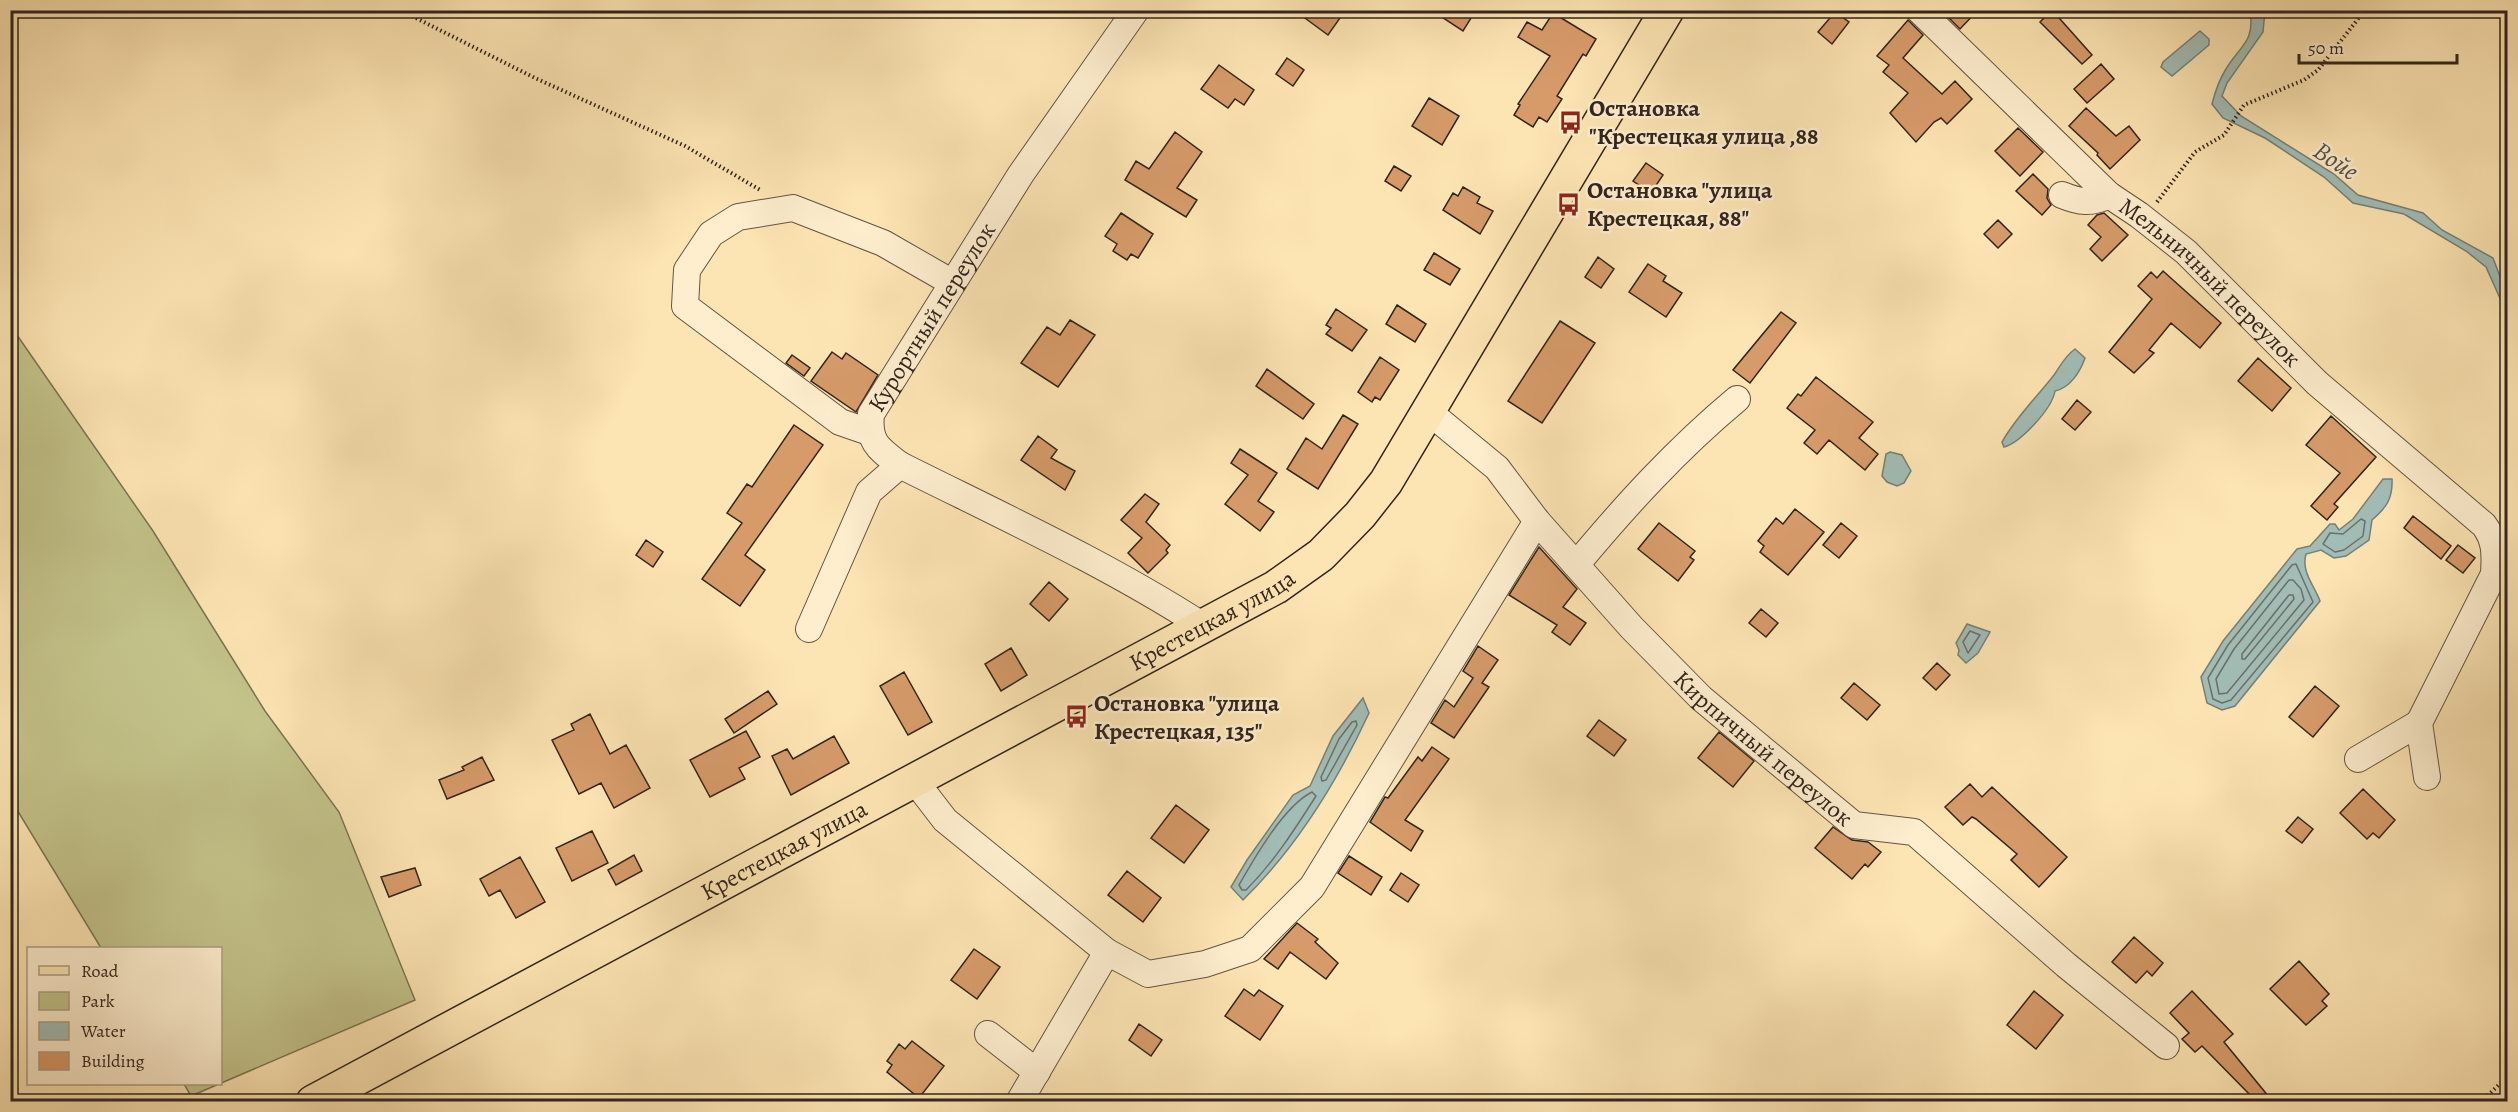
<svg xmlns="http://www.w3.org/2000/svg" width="2518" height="1112" viewBox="0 0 2518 1112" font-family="Alegreya,serif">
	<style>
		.green { fill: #c3c38a; stroke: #7a7454; stroke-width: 1.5 }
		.water { fill: #a2bdb6; stroke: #758079; stroke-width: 1.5 }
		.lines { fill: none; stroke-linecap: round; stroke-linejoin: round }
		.shore { stroke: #6a706a; stroke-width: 1.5 }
		.building { fill: #d79b6a; stroke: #31241d; stroke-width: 1.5 }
		.minor-casing { stroke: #645442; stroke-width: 28 }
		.major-casing { stroke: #31241d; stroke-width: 36 }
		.path { stroke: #31241d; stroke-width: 4; stroke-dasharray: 1.5 3; stroke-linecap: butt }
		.minor { stroke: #feeece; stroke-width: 26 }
		.major { stroke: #fde5b3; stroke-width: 33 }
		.labels { text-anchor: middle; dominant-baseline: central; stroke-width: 5; stroke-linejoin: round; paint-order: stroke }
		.poi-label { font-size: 24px; font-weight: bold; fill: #31241d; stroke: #feeece; text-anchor: start }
		.street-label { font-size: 24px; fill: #31241d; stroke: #feeece }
		.water-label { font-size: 26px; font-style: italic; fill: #53524b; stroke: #feeece }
	</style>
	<rect width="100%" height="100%" fill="#fde5b3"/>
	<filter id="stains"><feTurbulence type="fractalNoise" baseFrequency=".00333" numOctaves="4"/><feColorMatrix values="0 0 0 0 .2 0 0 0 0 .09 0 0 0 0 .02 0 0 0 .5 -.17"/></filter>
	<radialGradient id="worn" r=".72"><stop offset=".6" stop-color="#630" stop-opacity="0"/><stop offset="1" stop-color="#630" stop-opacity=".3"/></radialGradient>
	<path class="green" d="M10,325L153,531L265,711L339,812L415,1000L191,1096L184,1084H220V948H101L11,800Z"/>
	<path class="water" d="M2250,11H2265L2263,32L2227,83L2222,96L2241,116L2334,174L2358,195L2423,213L2442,230L2493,258L2507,295V314L2486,267L2466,251L2404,214L2353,203L2324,177L2265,138L2223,118L2212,104C2215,92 2219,80 2226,69C2240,45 2255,43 2250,11Z
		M2200,31L2209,39V45L2172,76L2161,67L2163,62Z
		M2075,349L2085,358C2080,372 2070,388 2055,391C2052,409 2020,443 2004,447L2002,442C2016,417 2037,397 2054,375C2061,365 2065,356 2075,349Z
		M1890,452L1902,455L1911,471L1904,483L1897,486L1887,482L1882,476L1886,454Z
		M2383,479H2392C2393,499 2386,508 2372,520L2369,540L2346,556L2334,558L2321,550L2306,554C2301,572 2314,585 2320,601L2235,706L2222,710L2207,703L2201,677L2223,641L2297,549L2310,546L2330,524H2335L2339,530L2353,519Z
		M1967,624L1990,632L1978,653L1966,663L1958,655L1959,650L1956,643Z
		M1363,698L1369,713C1338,780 1296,848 1243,900L1231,887L1247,860L1293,795L1310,786L1333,736Z"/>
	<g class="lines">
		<path class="shore" d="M2361,519L2365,521L2363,536L2344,550L2335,552L2323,544L2330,533L2343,534Z
			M2296,564L2313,602L2231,700L2222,703L2213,699L2208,678L2228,645L2292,565Z
			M2289,580H2293L2301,589L2304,600L2227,693L2219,694L2216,679L2234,649Z
			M2289,595H2293L2294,599L2245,659H2242V654Z
			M1970,631L1980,635L1968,653L1963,642Z
			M1356,721L1357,725L1326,780L1322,781L1321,777L1339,739L1352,722Z
			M1312,792L1316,796C1295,829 1274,862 1246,890H1242L1239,885C1255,857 1284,806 1312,792Z"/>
	</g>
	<path class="building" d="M1294,10H1329L1340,18L1328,35Z
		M1431,10H1476L1463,31Z
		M1954,10H1978L1960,29L1948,17Z
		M2052,10L2092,55L2082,64L2040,22Z
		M1835,12L1849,22L1832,44L1818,32Z
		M1553,13L1596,39L1586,56L1583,54L1557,96L1562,99L1547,122L1539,117L1533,127L1514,115L1520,105L1518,104L1550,56L1518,37L1527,22L1542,30Z
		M1908,20L1923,35L1903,58L1942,94L1955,81L1972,99L1947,124L1941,118L1934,122L1916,142L1890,113L1908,93L1883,72L1889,65L1877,56Z
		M1287,58L1304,70L1293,86L1276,74Z
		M2101,64L2114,79L2087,103L2074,89Z
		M1219,65L1254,90L1244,105L1235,99L1228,108L1201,89Z
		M1429,98L1459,116L1442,145L1412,126Z
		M2086,108L2116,136L2129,126L2140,140L2110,169L2097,155L2098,153L2069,126Z
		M2018,128L2043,152L2020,176L1995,151Z
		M1175,132L1202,152L1177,188L1197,200L1186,217L1125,180L1136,161L1149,169Z
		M1646,163L1663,175L1651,193L1633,181Z
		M1394,166L1411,176L1401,191L1385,181Z
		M2033,174L2048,189L2047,198L2051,205L2042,215L2016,191Z
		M1463,187L1480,197L1477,203L1493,211L1480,234L1443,210L1453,193L1458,196Z
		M1121,213L1153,234L1138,258L1131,254L1127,260L1113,251L1117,244L1105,236Z
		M2104,213L2128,235L2102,261L2090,249L2101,237L2088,225L2097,215Z
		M1998,220L2012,234L1998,248L1984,234Z
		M1434,253L1460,269L1450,285L1424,270Z
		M1598,257L1614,269L1601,288L1585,277Z
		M1648,264L1666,276L1663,281L1682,293L1666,317L1629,292Z
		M2163,271L2221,323L2200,348L2171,323L2149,350L2154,353L2134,373L2109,352L2152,299L2138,286L2151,272L2157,278Z
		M1397,305L1426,324L1415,342L1386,324Z
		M1336,309L1367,330L1352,351L1326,334L1331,328L1326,325Z
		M1781,312L1796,323L1750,383L1733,370Z
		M1070,320L1095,335L1058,387L1021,363L1047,327L1060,335Z
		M1560,321L1595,343L1542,423L1508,401Z
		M832,352L842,359L846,353L878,375L856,412L811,381Z
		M792,355L810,368L804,376L786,363Z
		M1380,357L1399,370L1380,400L1375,397L1372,402L1358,392Z
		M2258,358L2291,388L2272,411L2238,381Z
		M1267,369L1314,404L1303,419L1256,386Z
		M1816,377L1873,422L1859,438L1878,454L1865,470L1829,440L1817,454L1804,443L1815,430L1787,408L1798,394L1801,396Z
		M2077,400L2091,412L2075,430L2062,419Z
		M1343,415L1358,424L1318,489L1287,469L1306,438L1322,449Z
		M2331,416L2376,457L2334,504L2338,507L2327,520L2311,506L2340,473L2306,445Z
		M794,425L823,445L745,555L765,570L740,606L702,579L742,523L727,513L747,484L752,487Z
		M1038,436L1057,450L1051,458L1075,471L1065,490L1021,460Z
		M1240,449L1277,473L1258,501L1274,512L1260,531L1225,504L1248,475L1231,463Z
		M1145,494L1159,504L1146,522L1170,545L1166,550L1168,553L1148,573L1128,553L1142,538L1121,520Z
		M1795,509L1824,532L1788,575L1760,552L1764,546L1758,541L1776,518L1783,524Z
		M2413,516L2451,546L2441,559L2404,528Z
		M1659,523L1695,551L1690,557L1694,560L1678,581L1638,549Z
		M1841,523L1857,536L1839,558L1823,545Z
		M646,540L663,552L653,567L636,555Z
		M2458,545L2475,558L2463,573L2446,560Z
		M1539,547L1577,589L1563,607L1586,623L1570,645L1552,632L1557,625L1509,595Z
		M1049,582L1068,599L1049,621L1030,604Z
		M1761,609L1778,623L1766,637L1749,623Z
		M1478,646L1498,660L1482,683L1489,687L1454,738L1431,723L1445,700L1454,707L1473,678L1463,671Z
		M1011,648L1027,675L1001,691L985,664Z
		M1937,663L1950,675L1936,690L1923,678Z
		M904,672L932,722L908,735L880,686Z
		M1854,683L1880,705L1867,720L1841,698Z
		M2315,686L2339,706L2313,737L2289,717Z
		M768,691L777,704L734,733L725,719Z
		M590,714L610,754L626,745L650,788L614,808L601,783L579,794L552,740L574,730L571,724Z
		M1599,720L1626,740L1614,756L1587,736Z
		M746,731L760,757L739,768L745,779L710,797L690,760Z
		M1719,732L1754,761L1733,787L1698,758Z
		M834,736L849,763L791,795L772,756L787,749L793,759Z
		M1432,747L1449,759L1405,820L1423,831L1411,851L1370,822L1385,797L1388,798L1418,757L1422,761Z
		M482,757L494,780L447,799L439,780L464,770L462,767Z
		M1970,784L1982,797L1992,787L2067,857L2039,887L2011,860L2017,854L1976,819L1972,817L1963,825L1945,807Z
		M2363,789L2395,820L2379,838L2373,833L2367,839L2340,813Z
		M1176,805L1209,830L1184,863L1151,838Z
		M2298,817L2313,829L2302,843L2286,831Z
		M1833,827L1852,840L1868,842L1881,852L1868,867L1865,864L1852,879L1815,848Z
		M592,831L608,863L572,881L556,848Z
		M634,855L642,871L616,885L608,870Z
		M1349,856L1382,877L1371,895L1338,873Z
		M520,857L545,902L516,918L500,890L489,896L480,879Z
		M415,868L421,885L389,897L381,877Z
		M1127,871L1161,898L1143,922L1108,895Z
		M1401,873L1419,885L1408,902L1390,890Z
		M1297,923L1318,939L1315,942L1338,963L1326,979L1290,952L1278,969L1264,959Z
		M2134,937L2163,963L2152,976L2147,971L2136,983L2112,962Z
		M974,949L1000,967L977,999L951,980Z
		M2299,961L2329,994L2322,1001L2327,1006L2306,1025L2270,989Z
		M1244,989L1254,996L1259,990L1283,1006L1260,1040L1225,1016Z
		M2034,991L2063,1015L2036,1049L2007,1025Z
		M2192,991L2233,1034L2224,1042L2269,1097L2264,1101H2256L2202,1046L2195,1052L2182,1039L2189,1033L2170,1013Z
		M1139,1024L1162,1040L1151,1056L1129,1040Z
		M912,1041L944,1066L919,1098L887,1072L892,1065L887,1061L899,1044L905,1049Z"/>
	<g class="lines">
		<defs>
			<g id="minor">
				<path id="s1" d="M1919,10L2109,195L2139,215L2186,252L2317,383L2484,525C2496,541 2495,555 2494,574L2419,723L2427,777"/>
				<path d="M2062,195C2079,202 2091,204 2109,195"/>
				<path id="s2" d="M1429,412L1497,468L1537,521L1632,628L1701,698L1854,825L1914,832L2066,965L2166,1046"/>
				<path d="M869,432L840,422L685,306L687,270L711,234L738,217L793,208L883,243L951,282"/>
				<path d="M900,465C1002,516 1107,564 1203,626"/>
				<path d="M1576,565C1626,505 1677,449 1737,399"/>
				<path id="s3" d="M809,629L869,492L900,465C879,449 868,443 871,414L1021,174L1136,10"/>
				<path d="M2358,759L2419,723"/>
				<path d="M915,781L945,820L1107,952L1148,974L1205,964L1250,949L1312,887L1537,521"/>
				<path d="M988,1034L1037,1072"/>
				<path d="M1019,1102L1107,952"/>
			</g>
			<g id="major">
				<path id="s4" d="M313,1102L1276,587L1321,555L1360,515L1386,482L1667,10"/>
			</g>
		</defs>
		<use href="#minor" class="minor-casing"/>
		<use href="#major" class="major-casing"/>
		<path class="path" d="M400,10L535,78L685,146L762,191
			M2157,202L2195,152L2224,135L2244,105L2304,80L2318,70L2365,10
			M2481,1102L2508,1076"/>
		<use href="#minor" class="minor"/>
		<use href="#major" class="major"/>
	</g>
	<defs>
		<symbol id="bus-bare" viewBox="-9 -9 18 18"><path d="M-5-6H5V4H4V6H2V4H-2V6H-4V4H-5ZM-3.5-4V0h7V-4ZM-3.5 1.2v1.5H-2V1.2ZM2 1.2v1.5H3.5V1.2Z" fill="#8f2418" stroke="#feeece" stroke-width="2.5" paint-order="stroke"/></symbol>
	</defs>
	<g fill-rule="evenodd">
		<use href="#bus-bare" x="1554" y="106" width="33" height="33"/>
		<use href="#bus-bare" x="1552" y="188" width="33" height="33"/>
		<use href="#bus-bare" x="1060" y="700" width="33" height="33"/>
	</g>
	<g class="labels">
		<g class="poi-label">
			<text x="1589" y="108">Остановка<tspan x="1589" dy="28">"Крестецкая улица ,88</tspan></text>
			<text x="1587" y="190">Остановка "улица<tspan x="1587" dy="28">Крестецкая, 88"</tspan></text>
			<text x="1094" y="703">Остановка "улица<tspan x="1094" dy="28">Крестецкая, 135"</tspan></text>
		</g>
		<g class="street-label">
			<text stroke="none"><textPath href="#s1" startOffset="399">Мельничный переулок</textPath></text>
			<text stroke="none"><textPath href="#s3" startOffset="368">Курортный переулок</textPath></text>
			<text stroke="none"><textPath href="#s4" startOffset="1020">Крестецкая улица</textPath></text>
			<text stroke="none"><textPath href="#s2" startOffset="476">Кирпичный переулок</textPath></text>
			<text stroke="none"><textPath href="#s4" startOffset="534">Крестецкая улица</textPath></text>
		</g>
		<g class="water-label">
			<text transform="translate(2336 161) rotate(34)">Войе</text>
		</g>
	</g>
	<rect width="2518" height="1112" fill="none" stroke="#fde5b3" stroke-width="36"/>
	<rect x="12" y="12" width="2494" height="1088" fill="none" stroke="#31241d" stroke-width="3"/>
	<rect x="18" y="18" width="2482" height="1076" fill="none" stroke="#31241d" stroke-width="1.5"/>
	<rect x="27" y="947" width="195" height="138" fill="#feeece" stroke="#ac9d87" stroke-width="1.5"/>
	<rect x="39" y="966" width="30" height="9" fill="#fde5b3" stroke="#ac9d87" stroke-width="1.5"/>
	<text x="81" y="977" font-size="18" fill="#31241d">Road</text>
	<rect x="39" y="992" width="30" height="18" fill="#c3c38a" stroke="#ac9d87" stroke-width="1.5"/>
	<text x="81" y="1007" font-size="18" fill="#31241d">Park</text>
	<rect x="39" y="1022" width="30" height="18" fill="#a2bdb6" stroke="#ac9d87" stroke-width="1.5"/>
	<text x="81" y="1037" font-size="18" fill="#31241d">Water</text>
	<rect x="39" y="1052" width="30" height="18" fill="#d79b6a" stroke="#ac9d87" stroke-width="1.5"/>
	<text x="81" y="1067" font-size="18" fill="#31241d">Building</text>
	<path d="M2299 54v9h158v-9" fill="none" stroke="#31241d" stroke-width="3"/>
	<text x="2308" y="54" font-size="18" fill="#31241d" stroke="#feeece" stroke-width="4.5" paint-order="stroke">50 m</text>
	<rect width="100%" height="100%" filter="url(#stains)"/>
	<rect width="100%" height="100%" fill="url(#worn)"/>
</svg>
